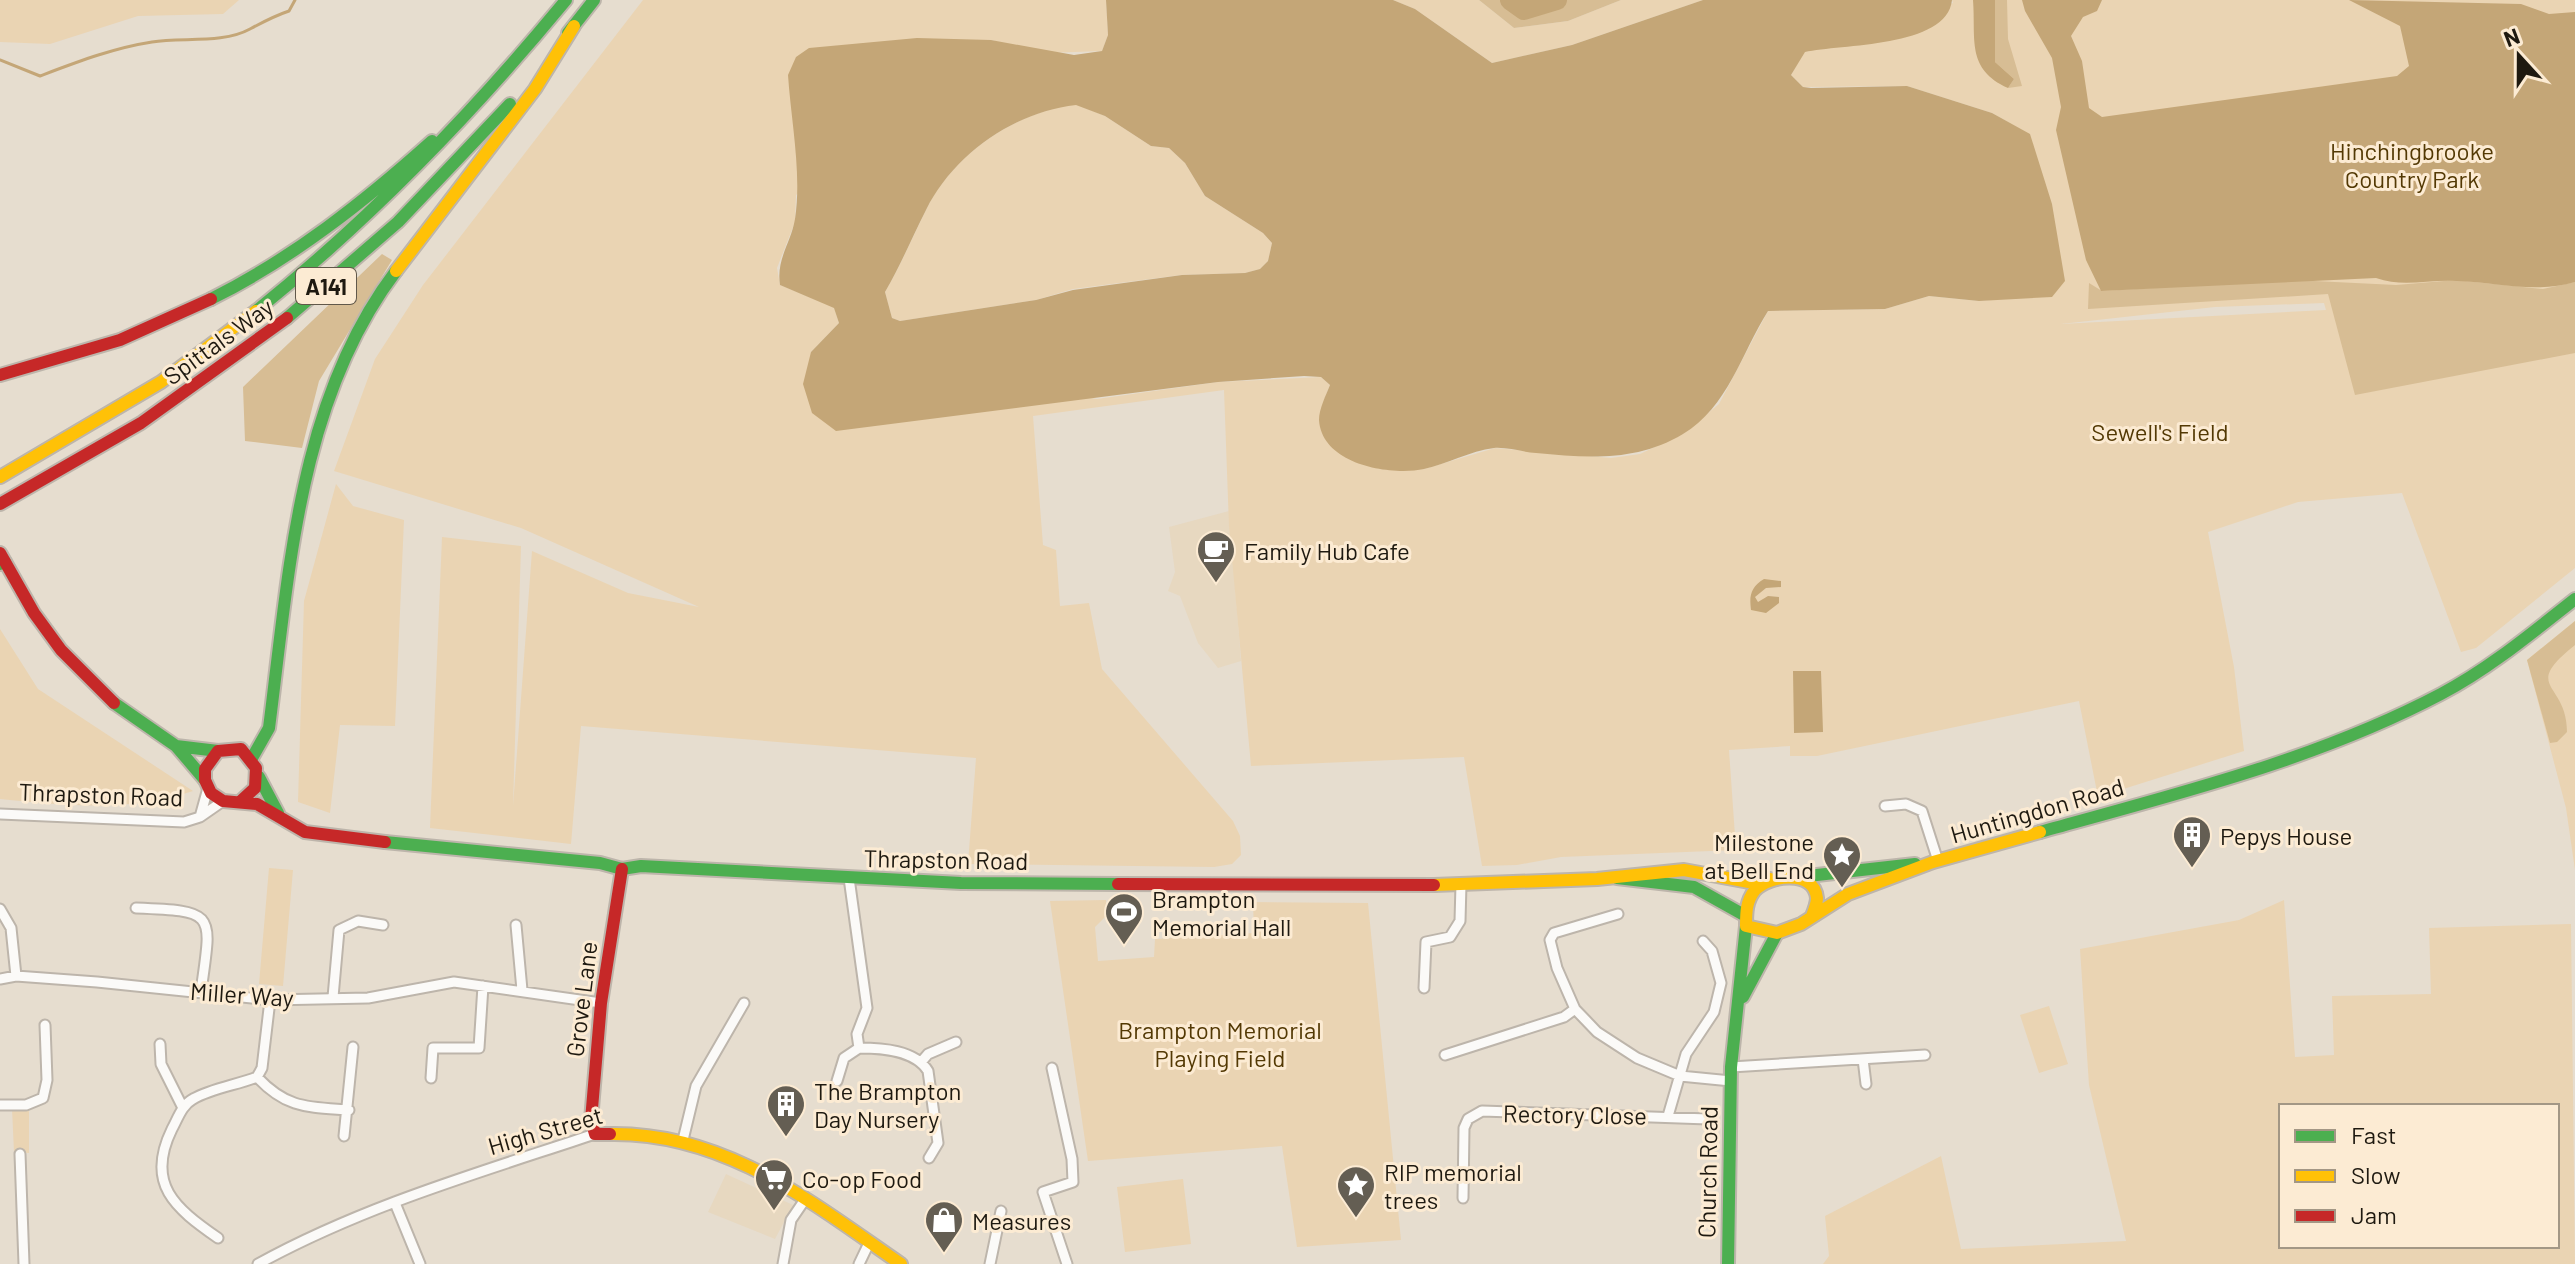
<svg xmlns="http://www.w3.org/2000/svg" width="2575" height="1264" viewBox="0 0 2575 1264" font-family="Barlow,sans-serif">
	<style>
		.built { fill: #e7d8c0 }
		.green { fill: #ead4b3; fill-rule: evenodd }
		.forest { fill: #d7bd94 }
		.water { fill: #c4a677; fill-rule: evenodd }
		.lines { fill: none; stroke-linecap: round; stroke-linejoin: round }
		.stream { stroke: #c4a677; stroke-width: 3 }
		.river { stroke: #c4a677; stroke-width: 20 }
		.street-casing { stroke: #bdb5ab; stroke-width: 13 }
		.fast-casing { stroke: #bdb5ab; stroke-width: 16 }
		.slow-casing { stroke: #bdb5ab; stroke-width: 16 }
		.jam-casing { stroke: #bdb5ab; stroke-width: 16 }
		.street { stroke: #fbfaf8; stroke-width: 9 }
		.fast { stroke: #4caf50; stroke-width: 12 }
		.slow { stroke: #ffc107; stroke-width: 12 }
		.jam { stroke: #c62828; stroke-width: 12 }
		.labels { text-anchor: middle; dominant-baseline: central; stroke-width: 6; stroke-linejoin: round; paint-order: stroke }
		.shield { fill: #fcebd3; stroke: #61584a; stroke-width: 2 }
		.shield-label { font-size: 22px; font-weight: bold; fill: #1e1910 }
		.park-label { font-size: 24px; fill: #533904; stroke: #fcebd3 }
		.street-label { font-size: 24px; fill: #1e1910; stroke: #fcebd3 }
		.poi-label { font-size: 24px; fill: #1e1910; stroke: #fcebd3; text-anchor: start }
	</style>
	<rect width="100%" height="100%" fill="#e6ddcf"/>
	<path class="built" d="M1229,511L1241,661L1218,668L1198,643L1180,596L1168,591L1175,572L1169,527Z
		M726,1174L793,1205L775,1239L708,1212Z"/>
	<path class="green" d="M0,0H239L223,14L138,16L50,44L0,42Z
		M643,0H1106L1108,35L1102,51L1047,53L991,40L796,195L795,222L777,268L780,285L834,307L839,323L811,352L1097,399L1218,382L1321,377L1330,385L1324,400L1424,469L1495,448L1611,458L1640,454L1684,433L1719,404L1768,311L1885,309L1929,296L1979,301L2037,296L2022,130L1992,113L1907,86L1803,87L1791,75L1804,52L1953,3L1952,0H2575V568L2476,648L2461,652L2402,493L2298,502L2208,532L2234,667L2244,751L2098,797L2079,701L1817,756H1790V746L1729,750L1736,850L1561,857L1517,865L1482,866L1464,757L1251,766L1229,526L1224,390L1033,416L1043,545L1056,550L1060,606L1089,603L1102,669L1233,821L1240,836L1241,855L1232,864L1214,867L968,864L976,758L581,726L571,844L430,828L442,537L521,546L513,806L532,551L628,593L699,607L521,528L334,471L375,359L423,285ZM2324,303L2326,310L2061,324L2215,307Z
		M1393,0H1479L1514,28L1568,21L1621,0H1703L1572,45L1492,63L1415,9Z
		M1076,104L1105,116L1151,146L1169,148L1185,163L1205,196L1263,233L1272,243L1268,261L1260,269L1245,273L1181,275L1073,289L1036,300L900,321L892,318L885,292C901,265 912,238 926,210C954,153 1014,113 1076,104Z
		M336,484L353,506L404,520L395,726L340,725L330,813L298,802L304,601Z
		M2575,621V870L2566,808L2527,660Z
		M0,629L38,689L193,791C129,813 66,805 0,799Z
		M269,868L293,870L283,986L259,984Z
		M1106,900L1107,915L1095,927L1098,961L1154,957L1155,939L1254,933L1253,902L1368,903L1401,1240L1297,1247L1282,1146L1088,1161L1050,901Z
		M2284,900L2295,1057L2334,1055L2332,996L2431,994L2429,928L2571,924L2575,1264H1823L1829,1256L1825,1216L1941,1156L1961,1249L2126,1241L2089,1085L2080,949L2239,920ZM2281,1106H2557V1246H2281Z
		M2049,1006L2068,1064L2039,1073L2020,1015Z
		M29,1107V1153L14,1152L12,1108Z
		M1183,1179L1191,1244L1125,1252L1117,1187Z"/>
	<path class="forest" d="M1479,0H1621L1568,21L1514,28Z
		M1995,0H2007L2008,39L2022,86L2008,88L2014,79L1995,62Z
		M382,254L392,260L319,381L302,448L245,441L243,387Z
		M2294,280L2396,285L2456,280L2543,289L2575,282V353L2355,395L2328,294L2088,309L2089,283L2102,291Z
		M2575,621V645C2520,689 2567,681 2567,732L2557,742L2550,743L2527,660Z"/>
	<path class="water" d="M1106,0H1393L1415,9L1492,63L1572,45L1703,0H1952C1947,48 1840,44 1805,52L1791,75L1803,87L1811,88L1907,86L1992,113L2030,134L2052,204L2065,281L2052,297L1979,301L1929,296L1885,309L1768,311C1741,354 1728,407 1683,434C1636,462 1588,458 1536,453C1522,452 1507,447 1494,448C1470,451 1447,464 1424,469C1391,476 1322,465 1319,420C1319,409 1326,395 1330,385L1321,377L1304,376L1218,382L836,431L812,413L803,384L811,352L839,323L834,308L780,285C776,259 791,243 795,219C802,173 791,121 788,75L796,57L809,48L917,38L991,40L1074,55L1102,51L1108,35ZM1076,105L1105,116L1151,146L1169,148L1185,163L1205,196L1263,233L1272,243L1268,261L1260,269L1245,273L1182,275L1073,290L1036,300L900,321L892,318L885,292C901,265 912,237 926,210C954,154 1014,112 1076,105Z
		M1973,0H1995V62L2014,79L2008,88C1966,69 1976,40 1973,0Z
		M2022,0H2102L2097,11L2083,17L2071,36L2082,61L2089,108L2102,117L2397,76L2409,66L2400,26L2349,0L2521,4L2549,14L2575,12V282C2535,294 2497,282 2457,281C2428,279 2404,288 2376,278L2101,291L2086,260L2056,130L2061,107L2052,58L2025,11Z
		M1764,579L1781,581V587L1766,588L1755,597L1758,602L1768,596L1779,597V603L1766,613L1751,610C1749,595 1751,587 1764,579Z
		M1793,671H1821L1823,732L1794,733Z"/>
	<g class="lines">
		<path class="stream" d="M0,60L40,76C77,62 113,48 152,42C182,37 223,44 250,29C263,22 274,16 289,11L295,0"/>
		<path class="river" d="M1510,0L1524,10L1557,0"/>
		<defs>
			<path id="street" d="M208,788L200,817L223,801
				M1885,806L1906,804L1922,811L1938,861
				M0,814L184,822L200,817
				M849,878L867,1008L857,1034L859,1048C882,1048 915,1050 928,1071L938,1143L929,1158
				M136,908C217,911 212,912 201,991
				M0,909L11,928L16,976
				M1618,914L1554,933L1550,940L1557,968L1575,1009L1597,1032L1637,1058L1680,1076L1731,1081
				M516,925L522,990
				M0,979L16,976L97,982L270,1000L368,998L454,982L601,1003
				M1424,988L1426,942L1450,937L1460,921L1461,884
				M333,997L339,930L358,921L383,925
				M160,1044L161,1064L183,1108
				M1445,1055L1564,1017L1575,1009
				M1863,1059L1866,1084
				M922,1061L928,1054L956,1042
				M1731,1067L1925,1055
				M1052,1068L1072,1159L1073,1182L1043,1192L1067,1264
				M257,1077C287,1109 308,1107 349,1110
				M431,1078L433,1048H479L483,986
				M837,1081L844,1058L859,1048
				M0,1105H26L43,1098L47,1080L45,1025
				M1668,1116L1686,1054L1714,1012L1721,983L1712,951L1703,941
				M344,1136L353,1047
				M683,1140L696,1086L744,1003
				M20,1154L24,1264
				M1463,1198L1464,1128L1468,1119L1482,1111L1708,1119
				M395,1203L420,1264
				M218,1238C175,1208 145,1184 172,1129C178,1118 182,1105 193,1099C212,1088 237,1085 257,1077L262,1068L270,1000
				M258,1264C363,1206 481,1172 595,1134
				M783,1264L791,1220L806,1198
				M859,1264L869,1243
				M990,1264L1001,1211"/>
			<path id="fast" d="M568,33L594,0
				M211,299C293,258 364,202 432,141
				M256,311C372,218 472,114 566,0
				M287,318L398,222L510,104
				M0,564L5,562
				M114,703L176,746L205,780
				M176,746L218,751
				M252,758L269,728C289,574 298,400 396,271
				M259,777L278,813
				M2040,832C2176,794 2316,760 2441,694C2489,669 2533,632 2575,599
				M385,842L600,863L622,869L641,866L961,883L1118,884
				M1799,877L1915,864
				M1617,878L1694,887L1744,915
				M1743,997L1777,933
				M1728,1264L1731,1067L1746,926"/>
			<path id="slow" d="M396,271L535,89L574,26
				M0,477L161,382L256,311
				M1434,885L1597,879L1684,870L1749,882L1770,879
				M1812,916C1814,911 1817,903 1817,898C1814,869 1769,875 1755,890C1746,901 1746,913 1746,926L1777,933L1801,924L1848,894L1933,862L2040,832
				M610,1134C725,1132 811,1202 901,1264"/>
			<path id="jam" d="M0,375L120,340L211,299
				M0,504L141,423L287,318
				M0,553L34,613L61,650L114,703
				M242,800L255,788L256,768L241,749L218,751L205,769V780L211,793L223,801L257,804L305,832L385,842
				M1118,884L1434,885
				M610,1134H595L591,1120L601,1003L622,869"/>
		</defs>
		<use href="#street" class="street-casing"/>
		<use href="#fast" class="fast-casing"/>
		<use href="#slow" class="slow-casing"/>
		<use href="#jam" class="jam-casing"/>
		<use href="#street" class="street"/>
		<use href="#fast" class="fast"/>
		<use href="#slow" class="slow"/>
		<use href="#jam" class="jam"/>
	</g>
	<defs>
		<symbol id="cafe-pin" viewBox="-11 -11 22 30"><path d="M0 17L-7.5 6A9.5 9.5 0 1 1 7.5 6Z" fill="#645e53" stroke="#fcebd3"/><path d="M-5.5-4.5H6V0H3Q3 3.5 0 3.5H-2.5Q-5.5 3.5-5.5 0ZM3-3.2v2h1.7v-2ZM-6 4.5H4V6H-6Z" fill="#fff"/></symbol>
		<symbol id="building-pin" viewBox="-11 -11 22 30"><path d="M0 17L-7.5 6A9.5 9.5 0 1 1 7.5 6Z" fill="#645e53" stroke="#fcebd3"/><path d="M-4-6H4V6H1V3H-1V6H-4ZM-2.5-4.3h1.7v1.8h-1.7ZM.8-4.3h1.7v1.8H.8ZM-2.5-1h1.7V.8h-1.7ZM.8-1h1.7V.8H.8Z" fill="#fff"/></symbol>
		<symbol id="sight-pin" viewBox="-11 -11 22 30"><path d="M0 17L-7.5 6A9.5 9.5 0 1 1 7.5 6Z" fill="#645e53" stroke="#fcebd3"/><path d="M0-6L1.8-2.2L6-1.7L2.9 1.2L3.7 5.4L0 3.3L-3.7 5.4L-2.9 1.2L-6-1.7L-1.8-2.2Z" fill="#fff"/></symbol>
		<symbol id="stadium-pin" viewBox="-11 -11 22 30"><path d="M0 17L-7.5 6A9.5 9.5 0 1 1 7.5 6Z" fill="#645e53" stroke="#fcebd3"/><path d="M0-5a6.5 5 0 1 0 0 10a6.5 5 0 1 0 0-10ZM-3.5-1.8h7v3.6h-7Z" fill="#fff"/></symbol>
		<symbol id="supermarket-pin" viewBox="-11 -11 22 30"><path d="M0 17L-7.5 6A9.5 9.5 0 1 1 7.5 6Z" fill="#645e53" stroke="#fcebd3"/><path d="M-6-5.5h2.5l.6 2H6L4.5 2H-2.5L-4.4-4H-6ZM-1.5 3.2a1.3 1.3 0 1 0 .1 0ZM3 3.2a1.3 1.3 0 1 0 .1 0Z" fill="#fff"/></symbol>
		<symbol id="shop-pin" viewBox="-11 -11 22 30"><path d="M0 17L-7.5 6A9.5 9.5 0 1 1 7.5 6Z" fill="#645e53" stroke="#fcebd3"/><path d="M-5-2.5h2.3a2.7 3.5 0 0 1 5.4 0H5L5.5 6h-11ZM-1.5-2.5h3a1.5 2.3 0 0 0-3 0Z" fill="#fff"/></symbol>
	</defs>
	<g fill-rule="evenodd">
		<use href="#cafe-pin" x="1194" y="528" width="44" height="60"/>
		<use href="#building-pin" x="2170" y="813" width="44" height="60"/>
		<use href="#sight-pin" x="1820" y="833" width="44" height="60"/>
		<use href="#stadium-pin" x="1102" y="890" width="44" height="60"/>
		<use href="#building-pin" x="764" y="1082" width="44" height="60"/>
		<use href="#supermarket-pin" x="752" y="1156" width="44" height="60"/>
		<use href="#sight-pin" x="1334" y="1163" width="44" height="60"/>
		<use href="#shop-pin" x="922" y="1198" width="44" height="60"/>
	</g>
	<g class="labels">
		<rect class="shield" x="296" y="268" width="60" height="36" rx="6"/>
		<g class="shield-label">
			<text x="326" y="286">A141</text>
		</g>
		<g class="park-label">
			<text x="2412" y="150">Hinchingbrooke<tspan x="2412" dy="28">Country Park</tspan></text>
			<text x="2160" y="431">Sewell's Field</text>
			<text x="1220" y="1029">Brampton Memorial<tspan x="1220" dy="28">Playing Field</tspan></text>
		</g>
		<g class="street-label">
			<text transform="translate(218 341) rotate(-36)">Spittals Way</text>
			<text transform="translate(101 794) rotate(2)">Thrapston Road</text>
			<text transform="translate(2037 810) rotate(-16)">Huntingdon Road</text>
			<text transform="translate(946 859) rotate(1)">Thrapston Road</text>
			<text transform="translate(242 994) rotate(4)">Miller Way</text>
			<text transform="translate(581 999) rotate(-83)">Grove Lane</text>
			<text transform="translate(1575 1114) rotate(1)">Rectory Close</text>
			<text transform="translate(545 1130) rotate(-16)">High Street</text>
			<text transform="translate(1707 1172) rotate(-89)">Church Road</text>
		</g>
		<g class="poi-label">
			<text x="1244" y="550">Family Hub Cafe</text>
			<text x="2220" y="835">Pepys House</text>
			<text x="1814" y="841" text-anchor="end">Milestone<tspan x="1814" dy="28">at Bell End</tspan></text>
			<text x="1152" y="898">Brampton<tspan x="1152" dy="28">Memorial Hall</tspan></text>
			<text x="814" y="1090">The Brampton<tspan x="814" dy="28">Day Nursery</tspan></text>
			<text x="1384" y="1171">RIP memorial<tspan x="1384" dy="28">trees</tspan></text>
			<text x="802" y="1178">Co-op Food</text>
			<text x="972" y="1220">Measures</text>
		</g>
	</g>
	<rect x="2279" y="1104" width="280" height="144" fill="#fcebd3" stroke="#a39785" stroke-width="2"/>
	<rect x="2295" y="1130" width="40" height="12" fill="#4caf50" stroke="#a39785" stroke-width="2"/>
	<text x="2351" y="1144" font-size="24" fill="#1e1910">Fast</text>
	<rect x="2295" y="1170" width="40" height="12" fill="#ffc107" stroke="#a39785" stroke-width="2"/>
	<text x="2351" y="1184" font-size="24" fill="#1e1910">Slow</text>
	<rect x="2295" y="1210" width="40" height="12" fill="#c62828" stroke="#a39785" stroke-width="2"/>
	<text x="2351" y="1224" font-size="24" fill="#1e1910">Jam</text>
	<g transform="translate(2519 56) rotate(339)" stroke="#fcebd3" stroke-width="6" paint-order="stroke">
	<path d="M0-6L14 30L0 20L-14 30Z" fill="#1e1910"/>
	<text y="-12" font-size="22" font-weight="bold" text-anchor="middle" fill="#1e1910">N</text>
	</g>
</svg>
